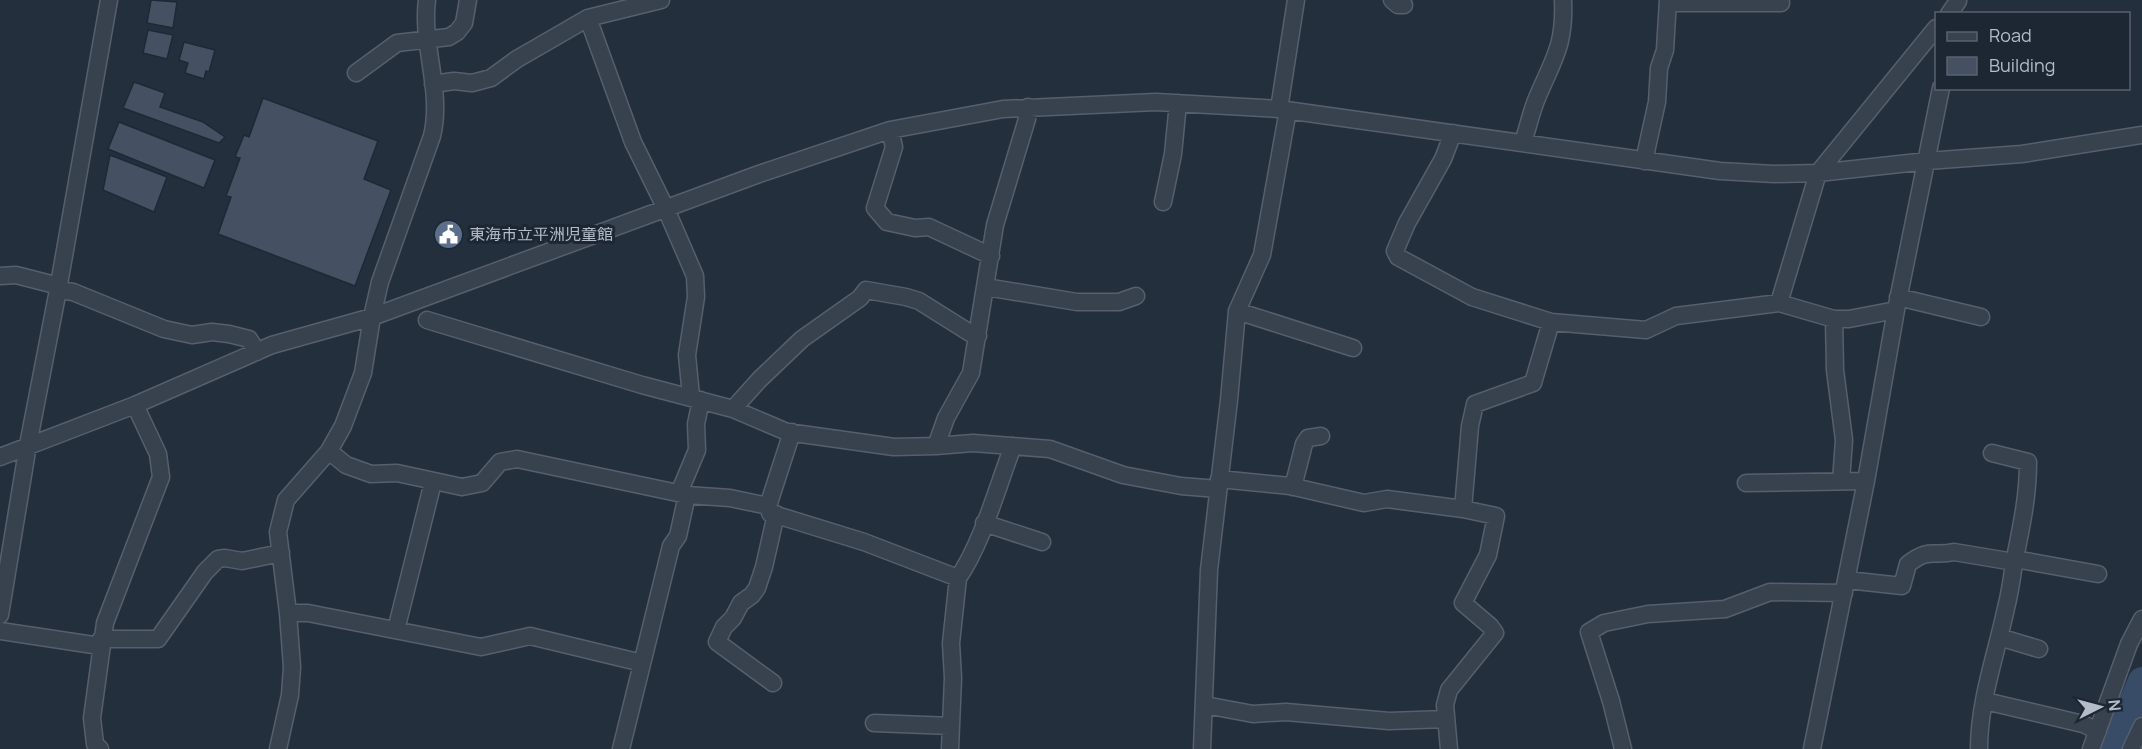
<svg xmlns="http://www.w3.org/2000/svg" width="2142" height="749" viewBox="0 0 2142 749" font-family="Manrope,'Noto Sans JP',sans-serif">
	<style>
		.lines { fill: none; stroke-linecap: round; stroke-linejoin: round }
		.river { stroke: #394c67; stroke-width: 28 }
		.building { fill: #455162; stroke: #1f2835; stroke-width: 1.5 }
		.minor-casing { stroke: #565f6c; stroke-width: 19 }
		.minor { stroke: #38414e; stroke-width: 16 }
		.labels { text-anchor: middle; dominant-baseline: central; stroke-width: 6; stroke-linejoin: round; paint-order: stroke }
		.poi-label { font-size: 16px; fill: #b4bcc9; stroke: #1d2633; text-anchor: start }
	</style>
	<rect width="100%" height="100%" fill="#242f3e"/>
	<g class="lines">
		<path class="river" d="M2113,749L2142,681"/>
	</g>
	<path class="building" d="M151,0L177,2L173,28L147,23Z
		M148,30L173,35L167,59L143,53Z
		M184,42L215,50L209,72L206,71L204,79L185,73L188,63L179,60Z
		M134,82L165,93L160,107L203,122L225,137L219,143L123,108Z
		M263,98L378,141L364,179L391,190L355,286L218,234L231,197L226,196L240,158L235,157L244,135L249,137Z
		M119,122L215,160L204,188L108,149Z
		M110,155L167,177L154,212L103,190Z"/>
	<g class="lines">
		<defs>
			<path id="minor" d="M1392,0L1398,5H1404
				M1668,3H1781
				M1949,14L1958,1
				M588,18L633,142L666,209L695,276L696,297L687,355L691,396
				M356,73L397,43L449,37L457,32L464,23L468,0
				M433,84L454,81L472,83L491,78L517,59L588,18L661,0
				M1279,109L1296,0
				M890,130L894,147L875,208L887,222L915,228L929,227L991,256
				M1453,133L1443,159L1407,223L1395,251L1398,257L1472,297L1551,322L1646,330L1676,316L1779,303L1834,319H1849L1896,310
				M1523,142C1528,128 1531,112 1537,98C1554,58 1565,45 1563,0
				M1644,161L1657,102L1659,68L1665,50L1668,0
				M1163,202L1173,154L1178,103
				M0,276L16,275L59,286
				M986,287L1077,302H1119L1136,296
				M58,290L73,292L164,329L192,335L212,332L229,334L249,339L257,352
				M1898,297L1981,317
				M1779,303L1818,173L1936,28
				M1237,311L1353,348
				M1834,319L1835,370L1844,440L1841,481
				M427,320L642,385L733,409L787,432L894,447L936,446L973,443L1050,449L1123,475L1181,486L1218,489
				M733,409L759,380L802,339L860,298L866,290L906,297L919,301L970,333L978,336
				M936,446L946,418L971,373L995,225L1027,119L1028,107
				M329,451L346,465L371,474L397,473L462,487L482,483L500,462L517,459L687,495L730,498L768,506L770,513L864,542L958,578
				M0,457L135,405L272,345L372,317L759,174L890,130L1003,109L1156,102L1279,109L1649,161L1720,171L1774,174L1818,173L1927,161L2022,154L2142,135
				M1219,479L1290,486L1364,503L1387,499L1463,509L1496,516L1488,555L1463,603L1490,626L1495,633L1449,690L1445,705L1449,749
				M1746,483L1866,481
				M1293,487L1304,444L1308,438L1321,436
				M679,493L697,450L696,424L701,400
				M768,506L792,432
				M1463,509L1470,426L1475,404L1533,383L1551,322
				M984,523L1042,542
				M2015,559L2098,574
				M1847,580L1902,586L1908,564C1930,547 1933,557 1954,552L2014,562
				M288,613H308L481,647L530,636L642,663
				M0,615L28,445L58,290L109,0
				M396,630L433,482
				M0,631L100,646
				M1999,637L2039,649
				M101,639H158L205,572L218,559L225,558L242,561L281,553
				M773,683L717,642L724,627L733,618L741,603L752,595L757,588L764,567L776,514
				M1985,701L2083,724L2098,731
				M1205,705L1253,714L1286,712L1389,721L1446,719
				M874,723L951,726
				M100,749L95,744L92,718L105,623L161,477L158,454L135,405
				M278,749L290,695L292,667L288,613L278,532L286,500L329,451L343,426L363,373L372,317L380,282L432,136C443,91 421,45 427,0
				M621,749L671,546L678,536L687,495
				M950,749L953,678L951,643L958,578C982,544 998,485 1013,446
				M1202,749L1209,570L1229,400L1237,311L1262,255L1288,110
				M1623,749L1611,701L1589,632L1604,623L1648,614L1725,609L1770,592L1844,593
				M1812,749L1866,481L1896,310L1941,88
				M1979,749C1979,701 1996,655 2006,608C2010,593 2012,578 2014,563C2021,528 2028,498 2028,462L1992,453
				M2091,749L2129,644L2142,619
				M2131,749L2142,726"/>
		</defs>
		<use href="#minor" class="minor-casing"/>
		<use href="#minor" class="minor"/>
	</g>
	<defs>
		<symbol id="civic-disc" viewBox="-11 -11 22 22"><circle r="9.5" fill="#5c6f8a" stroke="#1d2633"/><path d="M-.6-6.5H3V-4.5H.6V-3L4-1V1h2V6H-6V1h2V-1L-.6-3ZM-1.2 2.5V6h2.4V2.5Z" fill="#fff"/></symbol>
	</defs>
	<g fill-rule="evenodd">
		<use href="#civic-disc" x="432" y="218" width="33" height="33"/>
	</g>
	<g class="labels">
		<g class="poi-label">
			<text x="469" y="234">東海市立平洲児童館</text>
		</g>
	</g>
	<rect x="1935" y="12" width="195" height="78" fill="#1d2633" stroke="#59626f" stroke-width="1.5"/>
	<rect x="1947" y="32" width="30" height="9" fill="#38414e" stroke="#59626f" stroke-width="1.5"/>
	<text x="1989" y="42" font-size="18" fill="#b4bcc9">Road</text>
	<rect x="1947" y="57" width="30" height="18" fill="#455162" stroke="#59626f" stroke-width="1.5"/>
	<text x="1989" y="72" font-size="18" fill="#b4bcc9">Building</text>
	<g transform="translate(2100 707) rotate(84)" stroke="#1d2633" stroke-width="4.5" paint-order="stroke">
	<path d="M0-4.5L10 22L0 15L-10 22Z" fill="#b4bcc9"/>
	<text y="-9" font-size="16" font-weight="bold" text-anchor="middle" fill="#b4bcc9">N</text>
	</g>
</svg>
